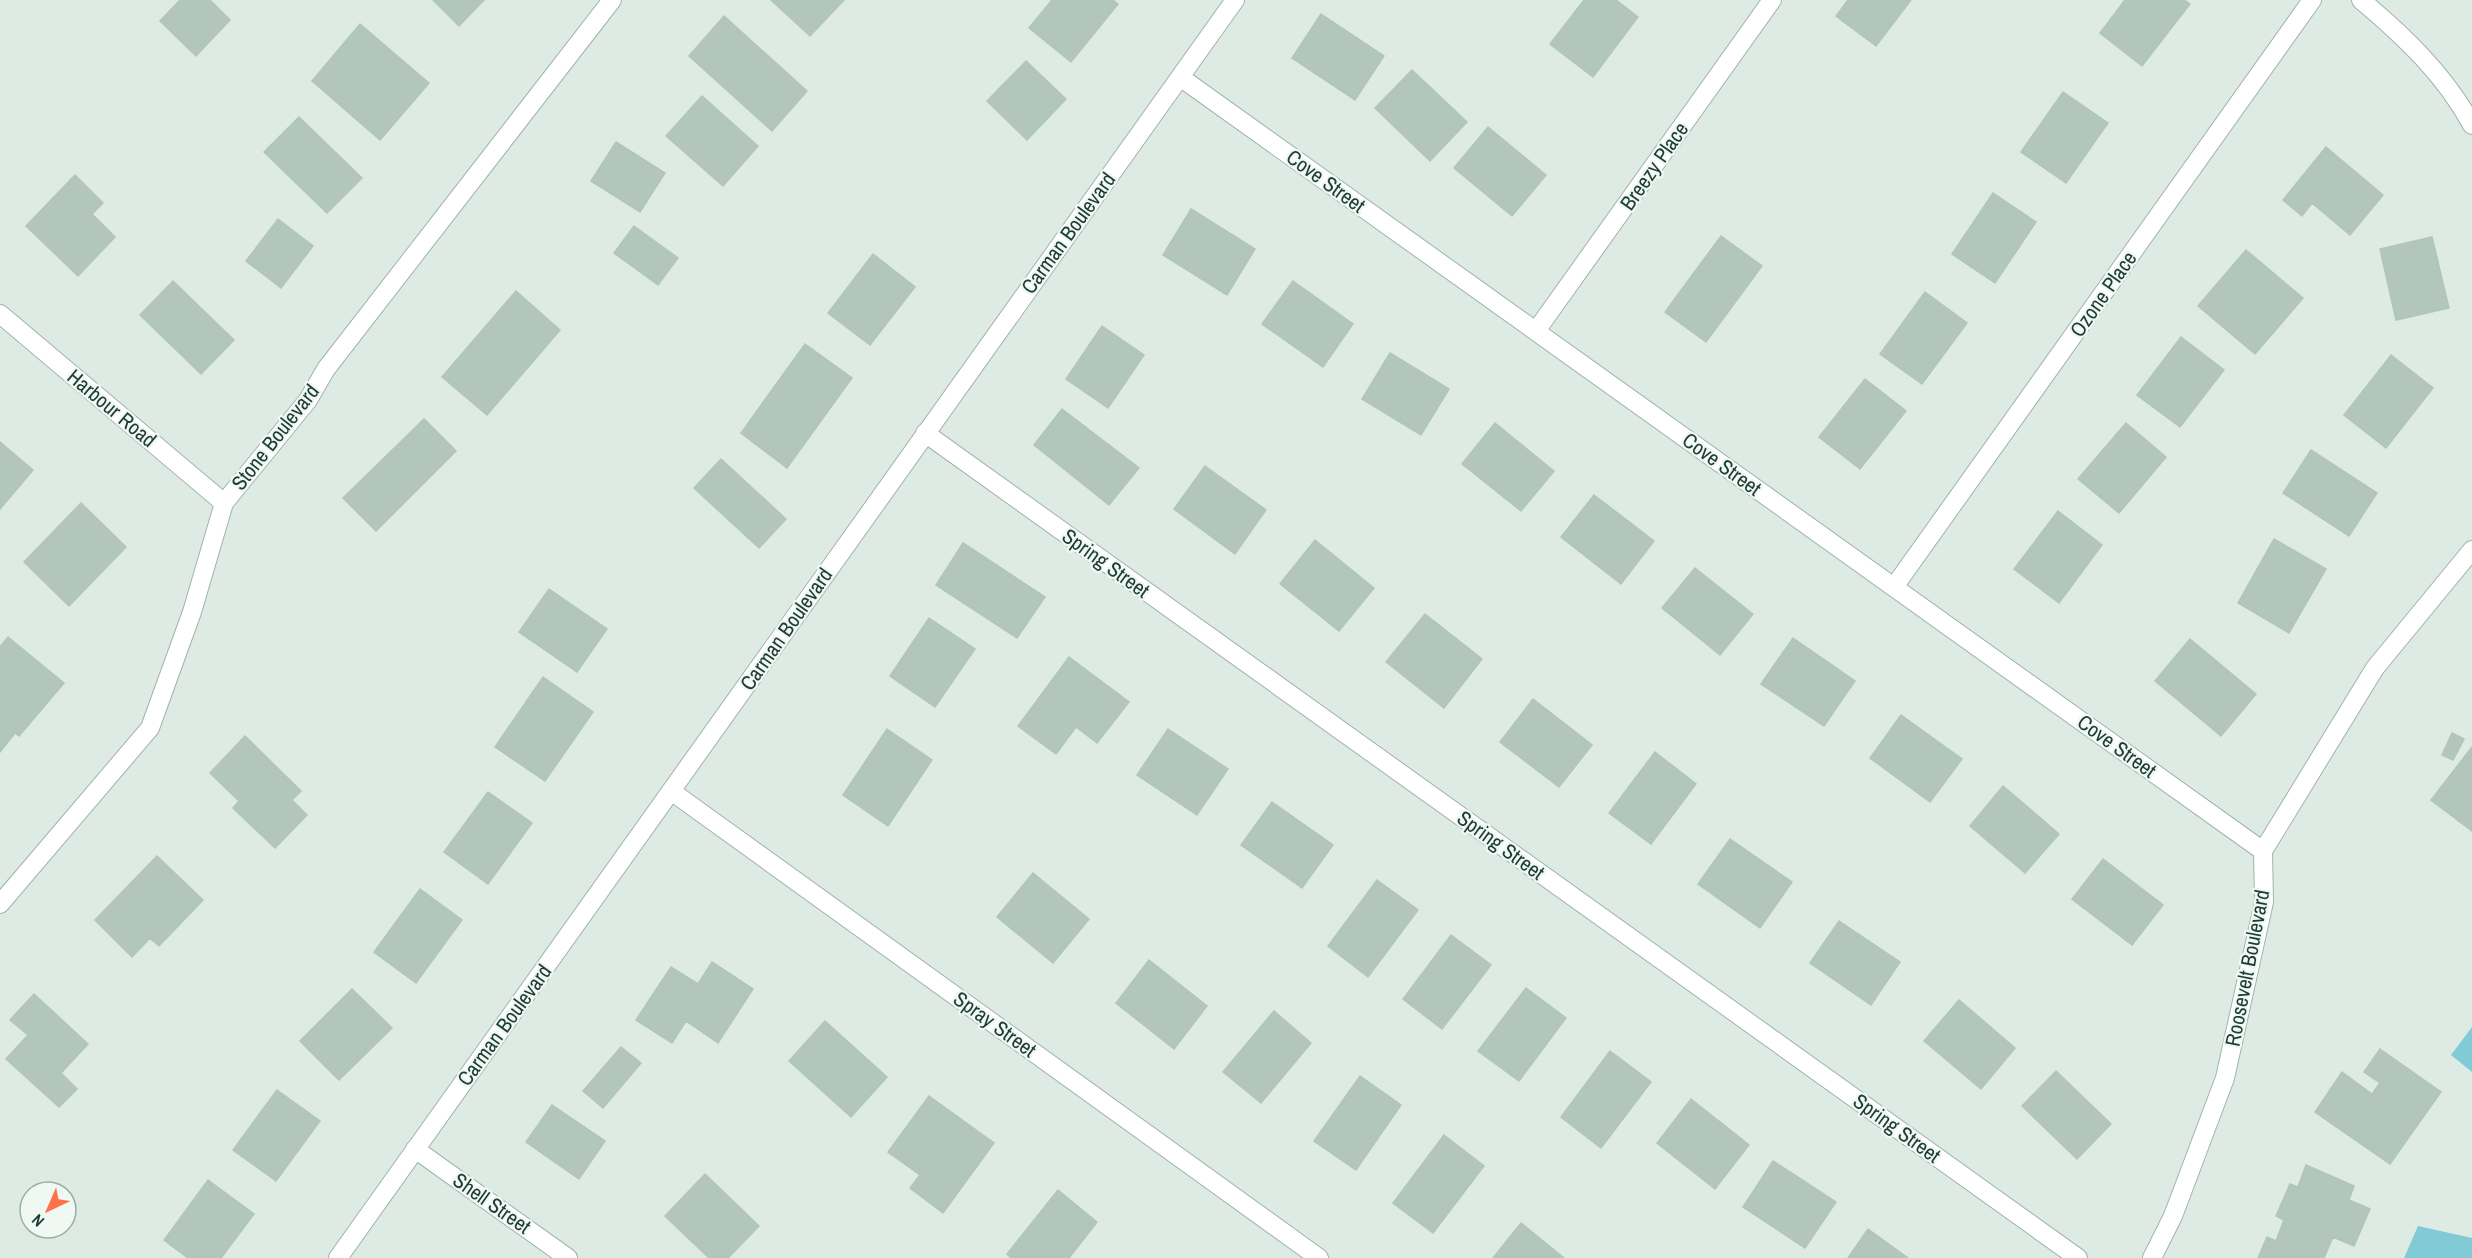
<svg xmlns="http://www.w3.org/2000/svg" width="2472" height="1258" viewBox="0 0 2472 1258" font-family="'Archivo Narrow',sans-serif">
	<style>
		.water { fill: #81cbd6 }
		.building { fill: #b3c6be; stroke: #b0c5bc; stroke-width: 1.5 }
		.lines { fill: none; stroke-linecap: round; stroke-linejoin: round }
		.minor-casing { stroke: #a1b3ac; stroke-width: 20 }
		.minor { stroke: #fff; stroke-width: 18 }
		.labels { text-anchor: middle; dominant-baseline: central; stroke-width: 4.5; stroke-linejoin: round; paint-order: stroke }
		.street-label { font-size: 21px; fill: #1e3c33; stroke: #eff8f3 }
	</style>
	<rect width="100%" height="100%" fill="#deebe5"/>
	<path class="water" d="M2472,1027V1072L2451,1055Z
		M2418,1226L2472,1238V1258H2404Z"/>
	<path class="building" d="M180,0H210L230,20L196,56L160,21Z
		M433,0H484L459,26Z
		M771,0H844L810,36Z
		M1052,0H1113L1118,4L1071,62L1029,28Z
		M1584,0H1616L1638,17L1593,77L1550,44Z
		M1848,0H1911L1876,46L1836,16Z
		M2125,0H2184L2190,4L2142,66L2100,33Z
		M1321,14L1384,56L1355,100L1292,58Z
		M724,16L807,91L772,131L689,56Z
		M360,24L429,83L380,140L312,81Z
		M1026,61L1066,99L1027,140L987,101Z
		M1412,70L1467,122L1430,161L1375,108Z
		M2063,92L2108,123L2066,183L2021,152Z
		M702,96L758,146L723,186L666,136Z
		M299,117L362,178L327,213L264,152Z
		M1488,127L1546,175L1512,216L1454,168Z
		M616,142L665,173L640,212L591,181Z
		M2326,147L2383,195L2350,235L2312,203L2302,216L2283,200Z
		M75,175L103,203L92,214L115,237L78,276L26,226Z
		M1993,193L2036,222L1995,283L1952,254Z
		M1191,209L1255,249L1227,295L1163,255Z
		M278,219L313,246L281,288L246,261Z
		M634,226L678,258L658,285L614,253Z
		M1721,236L1762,266L1706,342L1665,312Z
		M2432,237L2449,308L2396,320L2380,249Z
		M2246,250L2303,298L2255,354L2198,306Z
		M873,254L915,287L870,345L828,313Z
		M173,281L234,340L201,374L140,315Z
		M1293,281L1353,324L1323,367L1262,324Z
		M516,291L560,330L487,415L442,377Z
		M1925,292L1967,323L1922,384L1880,354Z
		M1102,326L1144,355L1108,408L1066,379Z
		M2181,337L2224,370L2180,427L2137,395Z
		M805,344L852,378L787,468L741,433Z
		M1390,353L1449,389L1421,435L1362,399Z
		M2391,355L2433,388L2386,448L2344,415Z
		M1865,379L1906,411L1860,469L1819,437Z
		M1062,409L1139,468L1109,505L1034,445Z
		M424,419L456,451L376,531L343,498Z
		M1495,423L1554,471L1521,511L1462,464Z
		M2126,423L2166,457L2119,513L2078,479Z
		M0,442L33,470L0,509Z
		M2311,450L2377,493L2349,536L2283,493Z
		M721,459L786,519L759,548L694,488Z
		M1205,466L1266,510L1235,554L1174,509Z
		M1594,495L1654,541L1621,584L1561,537Z
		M81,503L126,547L69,606L24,562Z
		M2058,511L2102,545L2059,603L2014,569Z
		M2274,539L2326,569L2289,633L2238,603Z
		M1315,540L1374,588L1339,631L1280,584Z
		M963,543L1045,597L1017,638L936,585Z
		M1695,568L1753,614L1720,655L1662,608Z
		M549,589L607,629L577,672L519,632Z
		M1425,614L1482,659L1444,708L1386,662Z
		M929,618L975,649L935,707L890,676Z
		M8,637L64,683L19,736L15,733L0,752V647Z
		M1793,638L1855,681L1824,726L1761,684Z
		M2190,639L2256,694L2221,736L2155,681Z
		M1069,657L1129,702L1097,743L1076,727L1056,754L1018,726Z
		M543,677L593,712L545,781L495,747Z
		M1533,699L1592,745L1559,787L1500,742Z
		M1901,715L1962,759L1930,802L1870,758Z
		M887,729L932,760L888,826L843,795Z
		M1168,729L1228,769L1197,815L1137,775Z
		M2452,733L2464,739L2453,760L2442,755Z
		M245,736L301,791L292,800L307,815L275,848L233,808L239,801L210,773Z
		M2472,747V831L2431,800Z
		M1655,752L1696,784L1651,844L1609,813Z
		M2003,786L2059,834L2025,873L1970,826Z
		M488,792L532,823L488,884L444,852Z
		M1272,802L1333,845L1302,888L1241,845Z
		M1730,839L1792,882L1760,928L1698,884Z
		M157,856L203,900L159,946L150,938L132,957L95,920Z
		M2103,859L2163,905L2132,945L2072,899Z
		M1033,873L1089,919L1053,963L997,917Z
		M1377,880L1418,910L1368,977L1328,946Z
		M420,889L462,920L416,983L374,952Z
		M1839,921L1900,962L1871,1005L1810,963Z
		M1451,935L1491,965L1442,1029L1403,999Z
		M1149,960L1207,1006L1174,1049L1116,1003Z
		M712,962L753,989L718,1043L686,1021L672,1043L636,1020L671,967L698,984Z
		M1526,988L1566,1018L1519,1081L1478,1051Z
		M352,989L392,1028L339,1080L300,1041Z
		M34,994L88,1044L61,1073L77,1089L59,1107L6,1059L28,1035L10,1020Z
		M1959,1000L2015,1048L1981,1089L1924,1041Z
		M1274,1011L1311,1043L1261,1103L1223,1072Z
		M825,1021L887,1077L851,1117L789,1061Z
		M621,1047L641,1063L603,1108L583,1091Z
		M2380,1049L2441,1092L2390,1164L2315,1112L2342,1072L2372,1094L2380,1083L2364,1072Z
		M1610,1051L1651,1082L1601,1148L1561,1117Z
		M2056,1071L2111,1124L2077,1159L2022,1106Z
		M1360,1076L1401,1105L1356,1170L1314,1141Z
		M277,1090L320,1121L276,1181L233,1150Z
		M929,1096L994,1143L943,1213L910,1188L920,1175L888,1152Z
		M1691,1099L1749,1145L1715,1189L1657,1143Z
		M552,1105L605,1141L579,1179L526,1142Z
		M1444,1135L1484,1166L1433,1233L1393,1203Z
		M1773,1161L1836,1202L1805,1248L1743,1207Z
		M2306,1165L2354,1186L2349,1200L2370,1209L2354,1246L2333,1237L2324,1258H2258L2267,1237L2276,1241L2284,1220L2276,1216L2290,1184L2298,1187Z
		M705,1174L759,1226L728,1258H709L665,1216Z
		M208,1180L254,1214L221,1258H188L164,1240Z
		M1058,1190L1097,1222L1069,1258H1011L1007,1254Z
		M1521,1223L1564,1258H1493Z
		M1868,1229L1908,1258H1848Z"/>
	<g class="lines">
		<defs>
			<path id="minor" d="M2361,0C2404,36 2445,75 2472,125
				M1180,77L2263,851
				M0,314L224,503
				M1536,331L1772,0
				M925,433L2078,1258
				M1894,587L2312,0
				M671,791L1319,1258
				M0,904L150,728L192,612L224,503L308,400L326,369L612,0
				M415,1149L568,1258
				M338,1258L1235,0
				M2152,1258L2173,1216L2225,1078L2264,902L2263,851L2375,668L2472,550"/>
		</defs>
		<use href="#minor" class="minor-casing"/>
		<use href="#minor" class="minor"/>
	</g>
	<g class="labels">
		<g class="street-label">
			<text transform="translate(1654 166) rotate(-55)">Breezy Place</text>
			<text transform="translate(1326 181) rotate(36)">Cove Street</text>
			<text transform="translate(1068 233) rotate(-54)">Carman Boulevard</text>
			<text transform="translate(2103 294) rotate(-55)">Ozone Place</text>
			<text transform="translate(112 408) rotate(40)">Harbour Road</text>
			<text transform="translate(275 437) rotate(-52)">Stone Boulevard</text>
			<text transform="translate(1722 464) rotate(36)">Cove Street</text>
			<text transform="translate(1106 563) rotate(36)">Spring Street</text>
			<text transform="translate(786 629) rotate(-55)">Carman Boulevard</text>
			<text transform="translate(2117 746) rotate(36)">Cove Street</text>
			<text transform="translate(1501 845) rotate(36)">Spring Street</text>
			<text transform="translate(2247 968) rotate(-79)">Roosevelt Boulevard</text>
			<text transform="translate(995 1024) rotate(36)">Spray Street</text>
			<text transform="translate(504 1025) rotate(-54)">Carman Boulevard</text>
			<text transform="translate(1897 1128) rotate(36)">Spring Street</text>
			<text transform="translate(492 1203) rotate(35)">Shell Street</text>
		</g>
	</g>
	<g transform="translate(48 1210) rotate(224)"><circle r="28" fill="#eff8f3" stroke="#9bada6" stroke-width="1.5"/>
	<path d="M0-4.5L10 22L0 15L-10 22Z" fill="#fe7249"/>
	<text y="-9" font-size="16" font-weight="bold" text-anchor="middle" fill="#1e3c33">N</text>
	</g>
</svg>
